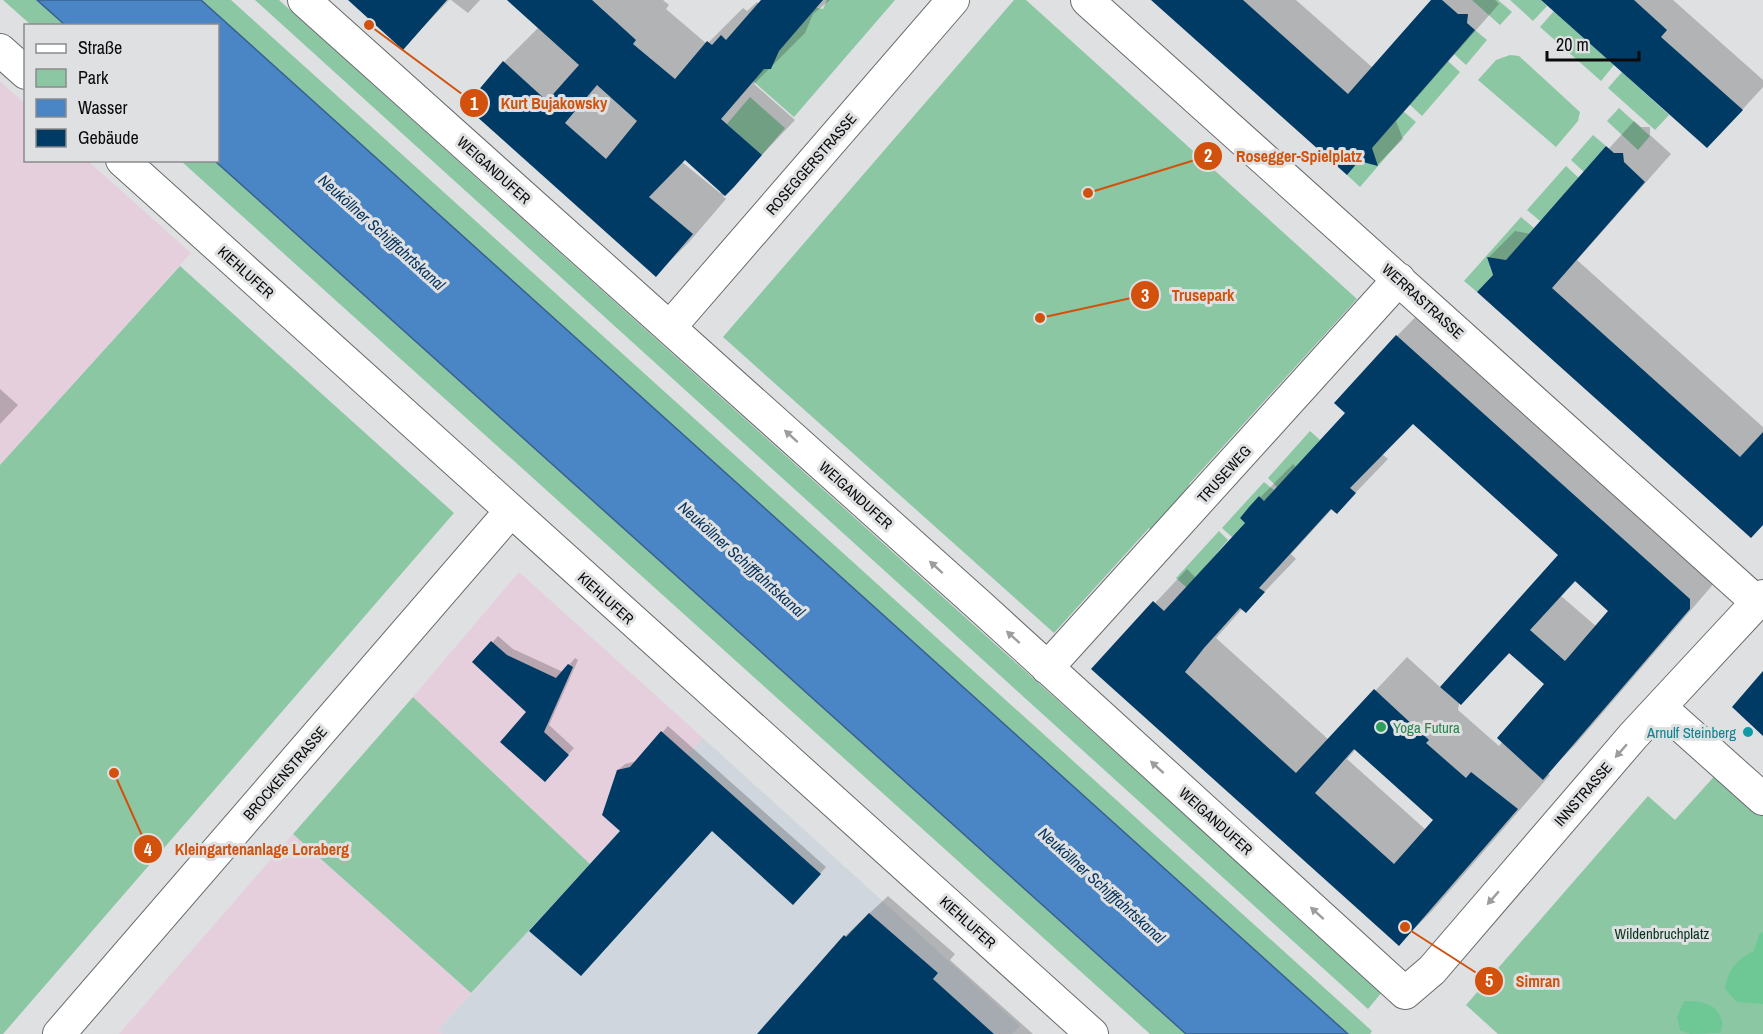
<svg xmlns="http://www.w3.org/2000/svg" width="1763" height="1034" viewBox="0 0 1763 1034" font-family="'Archivo Narrow',sans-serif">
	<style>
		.commercial { fill: #e5cfdc }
		.built { fill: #cfd6dd }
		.green { fill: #8cc7a4 }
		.forest { fill: #6dc895 }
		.water { fill: #4a86c5; stroke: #37618e; stroke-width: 1.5 }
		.shadow { fill: #0003; fill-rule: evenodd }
		.building { fill: #003b66; fill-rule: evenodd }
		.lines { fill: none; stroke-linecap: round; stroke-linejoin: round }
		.minor-casing { stroke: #696a6b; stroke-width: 34 }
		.minor { stroke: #fff; stroke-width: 32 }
		.oneway { fill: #9d9d9e }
		.leisure-dot { fill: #2e9e5b; stroke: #dfe0e1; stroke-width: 2 }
		.culture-dot { fill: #0f9aa8; stroke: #dfe0e1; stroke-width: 2 }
		.labels { text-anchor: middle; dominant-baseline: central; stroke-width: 6; stroke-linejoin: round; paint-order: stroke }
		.street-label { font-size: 15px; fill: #0b0b0c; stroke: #dfe0e1 }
		.leisure-label { font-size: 15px; fill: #27864d; stroke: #dfe0e1; text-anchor: start }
		.culture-label { font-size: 15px; fill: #0d838f; stroke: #dfe0e1; text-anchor: end }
		.park-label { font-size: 15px; fill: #0a331f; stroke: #dfe0e1 }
		.water-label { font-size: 16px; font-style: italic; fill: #04315b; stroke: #dfe0e1 }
		.leader { fill: none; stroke: #d2510c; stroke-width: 2 }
		.callout-dot { fill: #d2510c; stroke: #dfe0e1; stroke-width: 2 }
		.mark-label { font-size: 18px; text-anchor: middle; font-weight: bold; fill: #fff }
		.callout-label { font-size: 16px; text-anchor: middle; font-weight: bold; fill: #d2510c; stroke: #dfe0e1; stroke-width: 6; stroke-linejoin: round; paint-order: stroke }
	</style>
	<rect width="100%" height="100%" fill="#dfe0e1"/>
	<path class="commercial" d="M0,81L25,104L26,160L88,161L191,253L0,465Z
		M519,572L703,738L590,864L413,697Z
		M293,834L471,993L438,1030L443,1034H119Z"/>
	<path class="built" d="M703,738L1020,1026L1012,1034H443L438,1030Z"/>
	<path class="green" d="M3,0H37L65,25H31Z
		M201,0H231L1372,1031L1370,1034H1348Z
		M255,0H279L1382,992L1368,1009Z
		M827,0H895L794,117L753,81L763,69H771L777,53L816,8L823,9Z
		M1014,0H1026L1357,299L1189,484L1195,494L1159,533L1149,528L1054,633L723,337Z
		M1472,0H1498L1512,12L1500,25Z
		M1510,0H1541L1547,6L1533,21Z
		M1554,11L1614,65L1601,81L1540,27Z
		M1475,30L1487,40L1466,65L1454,54Z
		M1510,55L1519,56L1580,112L1578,121L1556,147L1478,80L1496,60Z
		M1448,61L1460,72L1422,116L1409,104Z
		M1622,72L1669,115L1655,130L1608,88Z
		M750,97L785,128L762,155L727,124Z
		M1619,108L1650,136L1638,150L1607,121Z
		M1403,111L1416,122L1360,187L1347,175L1359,161L1367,163L1372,147Z
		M1593,135L1606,146L1584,172L1571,160Z
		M181,161H215L1186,1034H1150Z
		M1566,166L1579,178L1540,221L1527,210Z
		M1521,217L1534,228L1506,260L1497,259L1490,267L1493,275L1477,292L1464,281Z
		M180,266L454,513L3,1034H0V465Z
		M1310,431L1320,440L1278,488L1268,478Z
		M1264,482L1274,490L1264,501L1259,496L1240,518L1245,523L1233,538L1222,528Z
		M1219,531L1228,540L1187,588L1176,578Z
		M413,697L590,864L471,993L293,834Z
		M1719,771L1763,811V1034H1498L1466,1005L1648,796L1675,820Z"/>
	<path class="forest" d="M1763,932V1004L1737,1002L1725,989C1729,968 1736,960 1754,951L1759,934Z
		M1684,1001C1704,1001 1717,1003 1723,1024L1720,1033L1690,1034L1680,1030L1677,1017Z"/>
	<path class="water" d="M37,0H201L1348,1034H1186L215,161L218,160V26L65,25Z"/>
	<path class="shadow" d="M355,0H449L403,48Z
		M451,0H480L468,13Z
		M507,0H663L669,5L666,9L707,44L743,8L747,11L757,2L759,4L763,0H830L813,14L805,33L754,84L795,120L723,196L726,199L690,241L656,275L504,62L538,28ZM685,159L722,191L720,193L682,162Z
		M1153,0H1296L1373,68L1433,0H1495L1499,4L1396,121L1403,139L1378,164L1360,160Z
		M1543,0H1673L1763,80V87L1732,121Z
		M1634,121L1641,127H1650V135L1671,154L1577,260L1763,427V524L1495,275L1488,258L1515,231L1531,234Z
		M1429,303L1722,574L1575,745L1547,773L1550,775L1432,911L1399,944L1093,669L1187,569L1196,578L1247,523L1250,508L1293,464L1297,468L1347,413L1397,336ZM1413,423L1560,555L1441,688L1407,657L1329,740L1216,638L1243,608L1246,611L1296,559L1291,554L1333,508L1337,512L1388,459L1382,454ZM1577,580L1610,611L1597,627L1561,596ZM1510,653L1546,684L1499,746L1458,710L1459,704ZM1356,749L1435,819L1426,830L1347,759Z
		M0,389L18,405L0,424Z
		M498,636L513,649L563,672L575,658L578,660L549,725L574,748L551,774L528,711L474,662Z
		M668,726L826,867L799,897L713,829L622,831L618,770L625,764L637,761Z
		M888,896L955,954L950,960L1033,1034H759L845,936Z"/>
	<path class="building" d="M348,0H447L403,50Z
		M507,0H592L636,40L633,44L675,79L707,41L712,45L721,35L726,40L761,0H823L779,51L771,69H764L721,119L762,155L734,187L725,196L685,160L649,197L693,234L656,277L465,106L503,61L547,101L579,65ZM597,85L637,121L606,159L565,123Z
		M1151,0H1243L1348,94L1431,0H1442L1458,14H1468L1467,23L1475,30L1372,148L1378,166L1359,161L1347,175Z
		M1541,0H1634L1667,30L1661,37L1743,110L1707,148Z
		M1606,146L1614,153H1623L1624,162L1645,182L1552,288L1740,457L1763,432V525L1751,538L1477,292L1493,275L1487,257L1506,260Z
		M1396,335L1690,599V609L1543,780L1497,738L1544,684L1509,653L1461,705L1440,687L1558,555L1413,424L1350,488L1356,493L1337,514L1331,509L1259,588L1265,592L1246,613L1240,608L1204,648L1185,672L1296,773L1374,689L1429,740L1426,743L1466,778L1471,772L1518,809L1399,946L1091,669L1153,601L1164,611L1245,523L1240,518L1249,507L1259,496L1264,501L1345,413L1334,403ZM1575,581L1608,611L1565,661L1530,630ZM1354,749L1433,820L1394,864L1315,793Z
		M491,641L507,655L556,678L568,664L573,667L544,732L569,755L545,782L500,742L526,712L472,662Z
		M1763,671V736L1732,707Z
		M661,731L821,874L793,905L712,831L581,976L529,931L620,831L602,815L617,770L630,767Z
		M869,913L938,973L933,979L994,1034H757L844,935L846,937Z"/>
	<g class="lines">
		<defs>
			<path id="minor" d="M304,0L980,606L1405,993L1432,970L1633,736L1763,596
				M1087,0L1757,602
				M0,50L26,73
				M122,160L1092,1034
				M670,327L953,0
				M1047,668L1399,279
				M1660,707L1763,799
				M59,1034L510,512"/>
		</defs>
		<use href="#minor" class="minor-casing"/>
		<use href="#minor" class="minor"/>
	</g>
	<defs><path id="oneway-solid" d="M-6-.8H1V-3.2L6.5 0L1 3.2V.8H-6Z" transform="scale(1.5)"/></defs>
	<g class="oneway">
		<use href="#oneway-solid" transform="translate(791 436) rotate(-138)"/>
		<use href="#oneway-solid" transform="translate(936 567) rotate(-138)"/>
		<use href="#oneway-solid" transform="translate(1013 637) rotate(-138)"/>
		<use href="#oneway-solid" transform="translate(1621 751) rotate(131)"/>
		<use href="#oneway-solid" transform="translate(1157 767) rotate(-138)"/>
		<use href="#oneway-solid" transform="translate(1493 898) rotate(131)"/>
		<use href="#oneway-solid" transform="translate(1317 913) rotate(-138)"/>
	</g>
	<circle class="leisure-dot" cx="1381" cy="727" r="6"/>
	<circle class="culture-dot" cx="1748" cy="732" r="6"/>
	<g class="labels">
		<g class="street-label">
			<text transform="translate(811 164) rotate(-49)">ROSEGGERSTRASSE</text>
			<text transform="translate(494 170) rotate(42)">WEIGANDUFER</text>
			<text transform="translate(246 272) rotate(42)">KIEHLUFER</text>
			<text transform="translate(1423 301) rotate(42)">WERRASTRASSE</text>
			<text transform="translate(1224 474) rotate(-48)">TRUSEWEG</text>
			<text transform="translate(856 495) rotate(42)">WEIGANDUFER</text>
			<text transform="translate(606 598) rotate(42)">KIEHLUFER</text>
			<text transform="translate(285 773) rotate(-49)">BROCKENSTRASSE</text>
			<text transform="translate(1583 794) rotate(-49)">INNSTRASSE</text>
			<text transform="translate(1216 821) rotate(42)">WEIGANDUFER</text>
			<text transform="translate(968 922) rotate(42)">KIEHLUFER</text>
		</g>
		<g class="leisure-label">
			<text x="1393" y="727">Yoga Futura</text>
		</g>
		<g class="culture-label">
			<text x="1736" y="732">Arnulf Steinberg</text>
		</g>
		<g class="park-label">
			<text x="1662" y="933">Wildenbruchplatz</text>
		</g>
		<g class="water-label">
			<text transform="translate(382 232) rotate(42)">Neuköllner Schifffahrtskanal</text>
			<text transform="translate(742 559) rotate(42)">Neuköllner Schifffahrtskanal</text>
			<text transform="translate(1102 885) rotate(42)">Neuköllner Schifffahrtskanal</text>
		</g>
	</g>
	<path class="leader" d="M369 25L474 103M1088 193L1208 156M1040 318L1145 295M114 773L148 849M1405 927L1489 981"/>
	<g class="callout-dot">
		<circle cx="369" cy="25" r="6"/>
		<circle cx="1088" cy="193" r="6"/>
		<circle cx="1040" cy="318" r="6"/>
		<circle cx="114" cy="773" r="6"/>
		<circle cx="1405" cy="927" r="6"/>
		<circle cx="474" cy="103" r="15"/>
		<circle cx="1208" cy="156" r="15"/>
		<circle cx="1145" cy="295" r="15"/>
		<circle cx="148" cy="849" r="15"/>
		<circle cx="1489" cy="981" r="15"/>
	</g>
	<g class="mark-label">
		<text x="474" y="110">1</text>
		<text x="1208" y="162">2</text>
		<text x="1145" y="302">3</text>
		<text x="148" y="856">4</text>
		<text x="1489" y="987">5</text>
	</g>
	<g class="callout-label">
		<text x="554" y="109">Kurt Bujakowsky</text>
		<text x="1299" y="162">Rosegger-Spielplatz</text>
		<text x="1203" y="301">Trusepark</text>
		<text x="262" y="855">Kleingartenanlage Loraberg</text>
		<text x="1538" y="987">Simran</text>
	</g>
	<rect x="24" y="24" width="195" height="138" fill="#dfe0e1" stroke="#8a8b8c" stroke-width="1.5"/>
	<rect x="36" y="44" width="30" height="9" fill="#ffffff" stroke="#8a8b8c" stroke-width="1.5"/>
	<text x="78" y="54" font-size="18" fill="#0b0b0c">Straße</text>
	<rect x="36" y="69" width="30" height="18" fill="#8cc7a4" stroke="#8a8b8c" stroke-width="1.5"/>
	<text x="78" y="84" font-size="18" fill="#0b0b0c">Park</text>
	<rect x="36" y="99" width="30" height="18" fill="#4a86c5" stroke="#8a8b8c" stroke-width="1.5"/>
	<text x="78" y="114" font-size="18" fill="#0b0b0c">Wasser</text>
	<rect x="36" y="129" width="30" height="18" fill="#003b66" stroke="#8a8b8c" stroke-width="1.5"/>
	<text x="78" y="144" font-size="18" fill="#0b0b0c">Gebäude</text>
	<path d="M1547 51v9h92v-9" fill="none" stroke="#0b0b0c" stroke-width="3"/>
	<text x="1556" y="51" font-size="18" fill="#0b0b0c" stroke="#dfe0e1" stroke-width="4.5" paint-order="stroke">20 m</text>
</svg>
